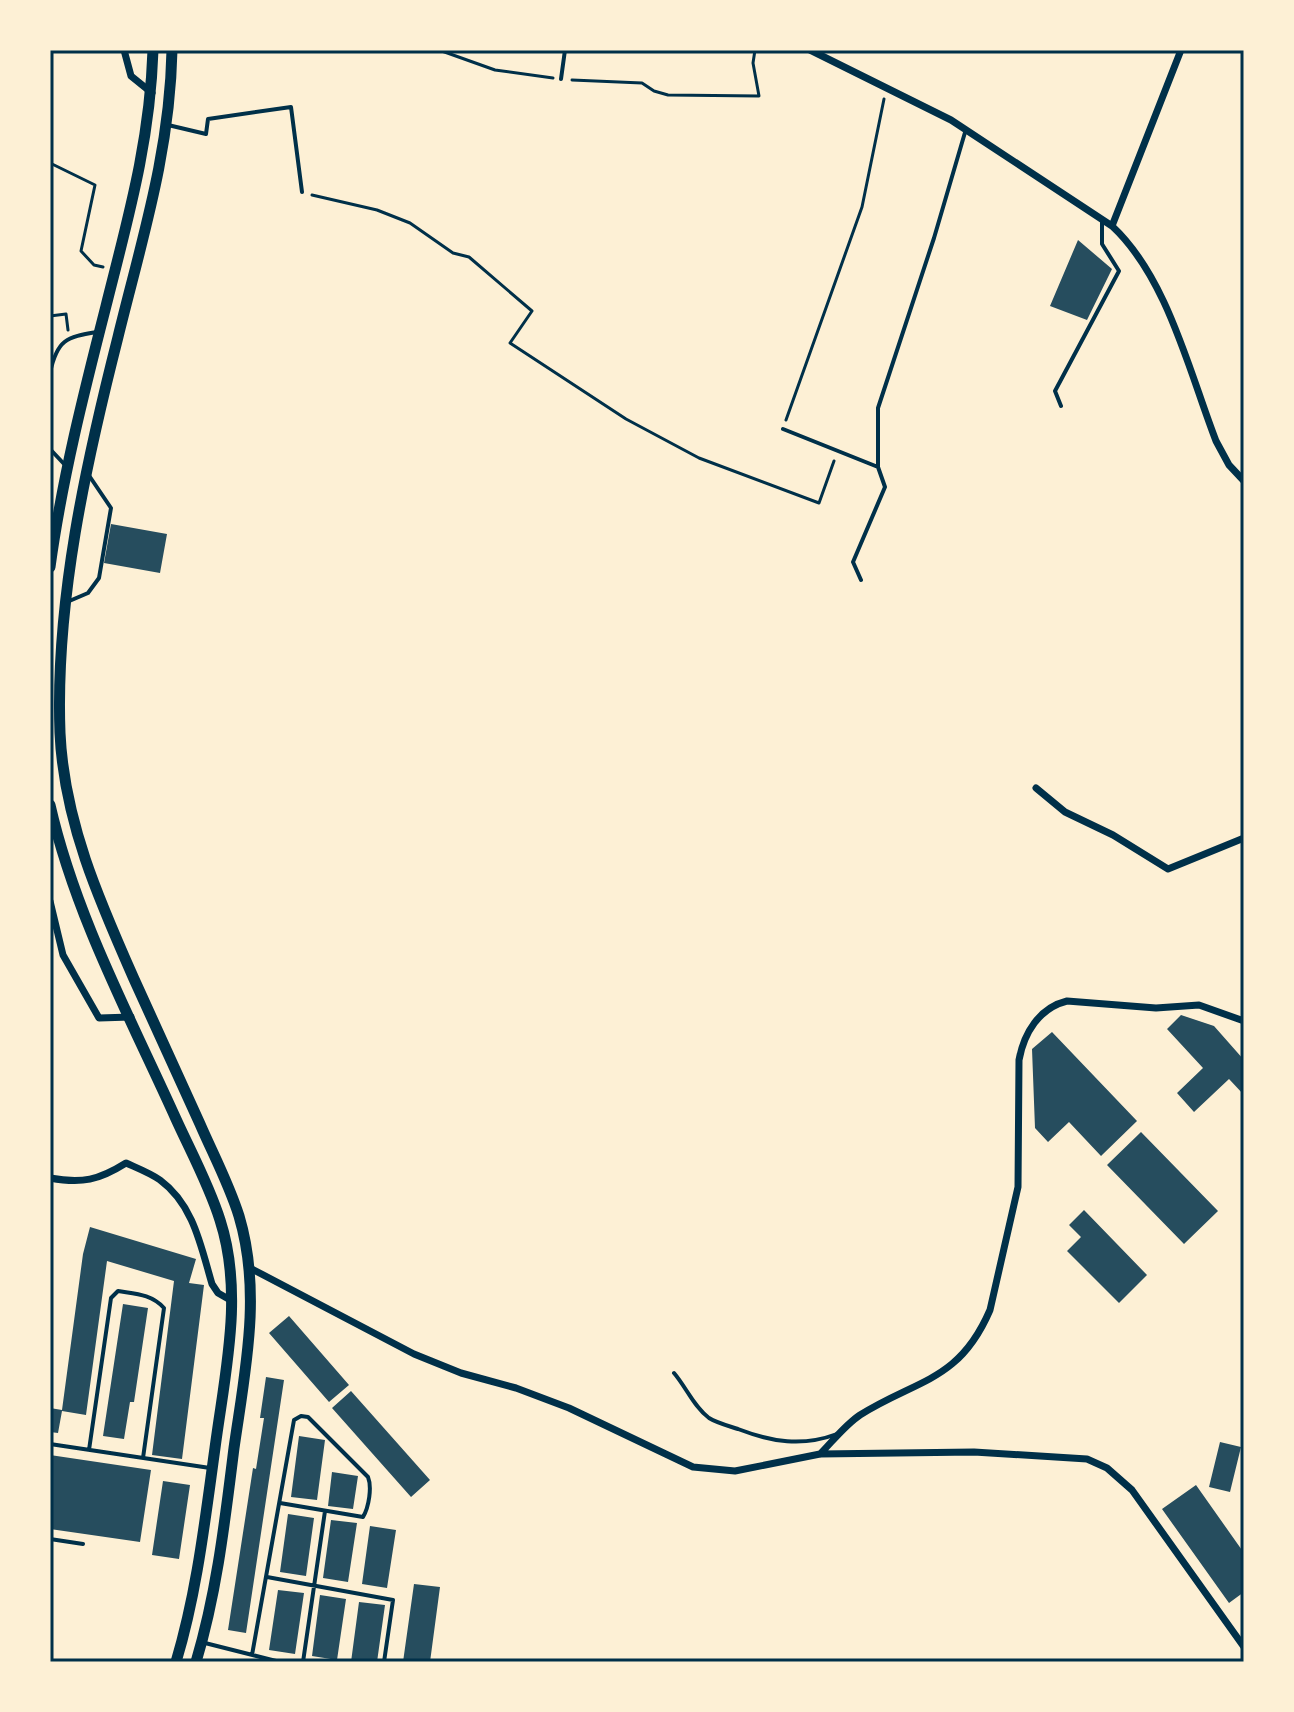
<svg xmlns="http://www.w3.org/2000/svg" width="1294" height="1712" viewBox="0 0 1294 1712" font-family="'Varela Round',sans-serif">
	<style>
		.building { fill: #264d5e }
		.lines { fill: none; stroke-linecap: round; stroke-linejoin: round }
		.path { stroke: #003049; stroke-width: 3 }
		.service { stroke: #003049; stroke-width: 4 }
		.minor { stroke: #003049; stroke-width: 7 }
		.primary { stroke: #003049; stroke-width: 11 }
		.neatline { fill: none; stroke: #003049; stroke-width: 3 }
	</style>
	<rect width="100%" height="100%" fill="#fdf0d5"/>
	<path class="building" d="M1078,240L1112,269L1087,320L1050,306Z
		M111,524L167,534L160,573L104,563Z
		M1181,1015L1214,1026L1244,1060V1095L1229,1079L1194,1112L1177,1093L1203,1068L1167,1029Z
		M1052,1032L1137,1121L1101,1156L1069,1122L1048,1142L1035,1128L1032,1049Z
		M1141,1132L1218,1211L1184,1244L1107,1165Z
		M1084,1210L1147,1275L1119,1303L1067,1251L1081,1237L1069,1225Z
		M90,1227L196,1259L189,1283L204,1285L182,1459L152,1455L174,1281L107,1261L86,1415L62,1411L58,1433L50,1432V1408L62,1410L83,1254Z
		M123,1304L148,1308L134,1402H130L124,1439L103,1436Z
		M289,1316L349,1385L329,1402L269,1333Z
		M266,1377L284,1380L246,1633L228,1630L253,1468L256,1469L264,1418H260Z
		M351,1391L430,1480L411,1497L332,1408Z
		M299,1436L325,1440L317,1500L291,1497Z
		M1220,1442L1241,1447L1230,1492L1209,1487Z
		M50,1455L151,1470L140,1542L50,1529Z
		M332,1472L358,1476L353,1509L328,1506Z
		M163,1481L190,1485L179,1559L152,1555Z
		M1196,1485L1244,1553V1592L1229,1603L1162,1509Z
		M288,1514L314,1518L306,1576L280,1572Z
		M331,1520L357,1523L348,1582L323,1578Z
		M370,1526L396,1530L387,1588L362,1584Z
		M414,1584L440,1587L430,1662H403Z
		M278,1590L304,1593L295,1654L269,1650Z
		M320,1595L346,1599L337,1660L312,1656Z
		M359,1602L385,1605L377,1662H351Z"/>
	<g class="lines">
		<path class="path" d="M439,50L495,70L553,78
			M572,80L642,83L654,91L668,95L759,96L753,63L755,50
			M50,163L95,185L81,251L94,265L103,267
			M312,195L377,210L410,223L453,253L469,257L532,311L510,343L626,419L699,458L819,503L834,461
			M50,316L66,314L68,330
			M786,420L862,207L884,99"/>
		<path class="service" d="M561,79L565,50
			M168,125L206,134L208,119L291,107L302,192
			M50,373C57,340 66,337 97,332
			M1061,406L1055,391L1119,271L1102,244V222
			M783,429L878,467
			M50,449L65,465
			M861,580L853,562L885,487L878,467V408L934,238L966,129
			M67,602L88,593L99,578L111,508L88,474
			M674,1373C686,1387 694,1407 709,1418C717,1423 729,1426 738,1429C772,1442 802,1447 837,1434
			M50,1444L210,1468
			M89,1450L111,1298L118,1291C136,1294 151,1294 164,1308L143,1458
			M50,1539L83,1544
			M267,1577L393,1600L384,1662
			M205,1643L280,1662
			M252,1655L294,1420L301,1416L308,1417L368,1477C372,1487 369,1507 363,1517L280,1503
			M303,1662L325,1511"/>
		<path class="minor" d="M124,50L131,76L152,93
			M810,50L951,120L1112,226C1167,277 1189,371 1216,441L1229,465L1244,481
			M1112,226L1181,50
			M1036,788L1065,812L1113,835L1168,869L1244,838
			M50,901L63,955L99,1018L131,1017
			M50,1178C82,1184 99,1180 126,1163C137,1168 150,1173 160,1180C194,1205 201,1247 212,1284L218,1293L232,1301
			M250,1268L414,1354L461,1373L516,1388L569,1408L693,1467L735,1471L820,1454L974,1452L1087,1459L1107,1468L1132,1490L1244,1647
			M820,1454C832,1442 845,1425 860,1415C917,1379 959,1382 990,1310L1018,1187L1019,1060C1024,1033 1039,1008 1067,1001L1156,1008L1199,1005L1244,1021"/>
		<path class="primary" d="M172,50C170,152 142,239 118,337C86,463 55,602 60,733C64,821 99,900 134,979C156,1027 178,1076 200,1124C213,1154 229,1184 239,1216C262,1293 245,1371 234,1448C225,1520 217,1592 196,1662
			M50,567C62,479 84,392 106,306C128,218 150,142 153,50
			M50,805C75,915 130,1017 176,1119C191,1152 209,1185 220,1220C244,1294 225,1372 215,1448C205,1520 197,1592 176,1662"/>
	</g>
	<rect width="1294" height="1712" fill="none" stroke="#fdf0d5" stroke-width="104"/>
	<rect x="52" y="52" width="1190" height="1608" class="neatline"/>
</svg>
